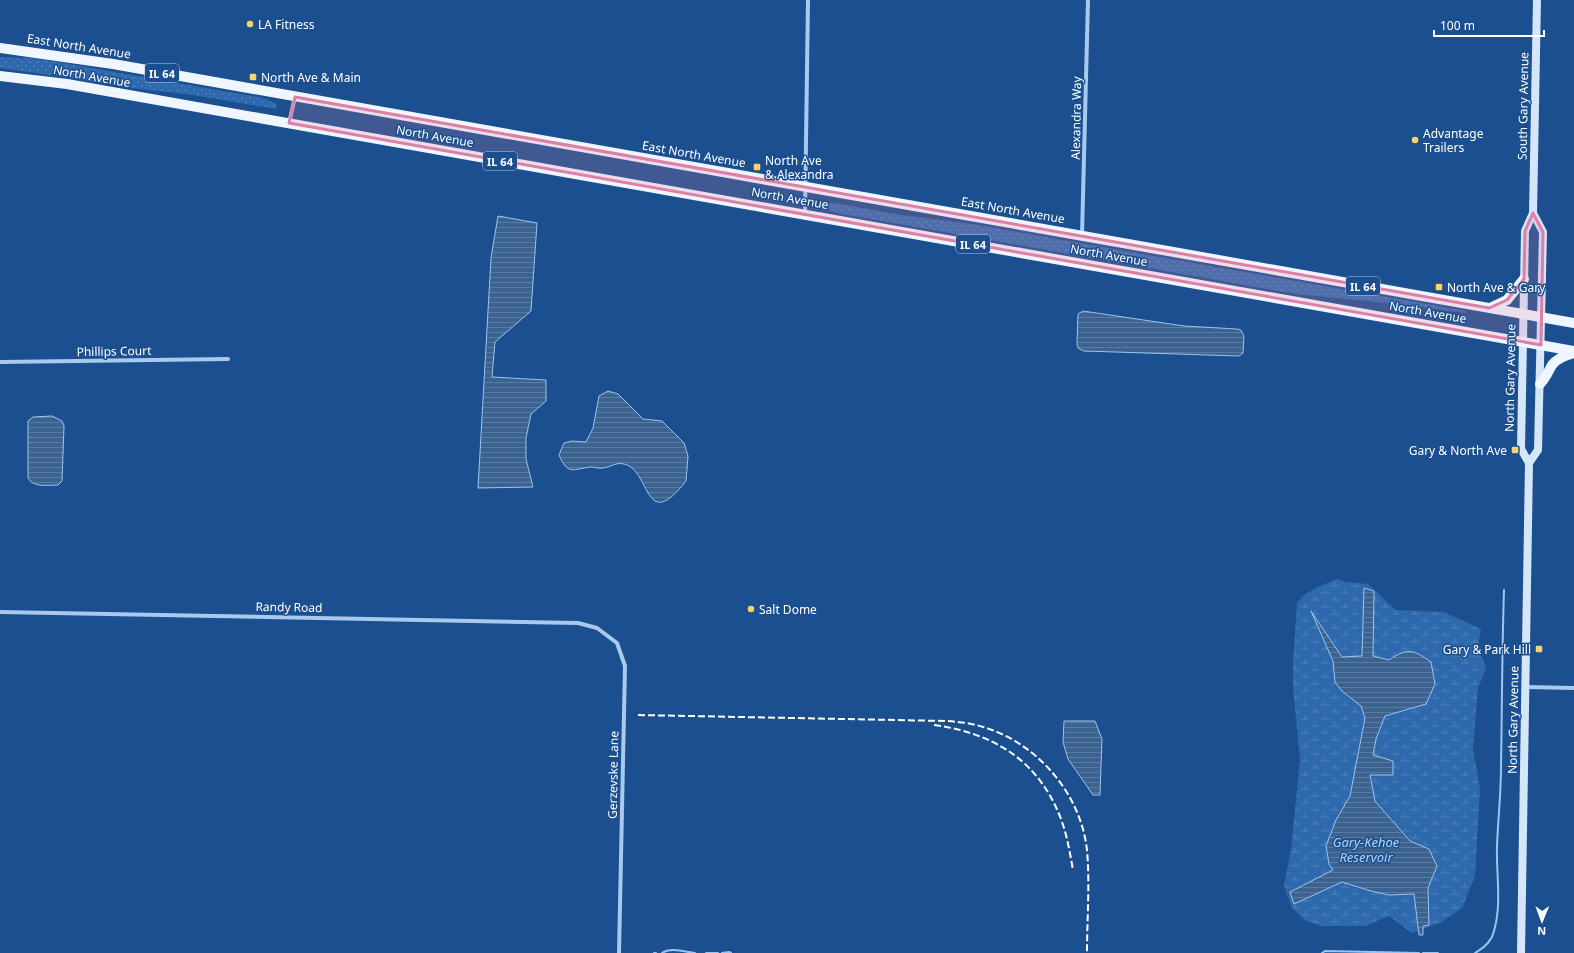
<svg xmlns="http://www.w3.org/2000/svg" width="1574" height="953" viewBox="0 0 1574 953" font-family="'Noto Sans',sans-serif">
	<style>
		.grass { fill: url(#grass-dots) }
		.wetland { fill: url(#wetland-marsh) }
		.water { fill: url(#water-rules); stroke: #9cc4f0 }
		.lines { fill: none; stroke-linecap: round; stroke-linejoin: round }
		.stream { stroke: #9cc4f0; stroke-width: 2 }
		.street { stroke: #a9c9ee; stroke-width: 4 }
		.secondary { stroke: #d6e6fa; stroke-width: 8 }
		.primary { stroke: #f0f6ff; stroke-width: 10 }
		.rail { stroke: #fff; stroke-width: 2; stroke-dasharray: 7 3; stroke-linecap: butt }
		.marked { fill: #dd80a5; fill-opacity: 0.2; stroke: #dd80a5; stroke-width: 3; stroke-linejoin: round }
		.poi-dot { fill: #ffd166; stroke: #1b4f8f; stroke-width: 1.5 }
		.labels { text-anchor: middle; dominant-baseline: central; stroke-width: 3; stroke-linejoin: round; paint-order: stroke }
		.shield { fill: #1b4f8f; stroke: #bbcadd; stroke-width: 1 }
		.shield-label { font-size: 11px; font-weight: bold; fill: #fff }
		.poi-label { font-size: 12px; fill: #fff; stroke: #1b4f8f; text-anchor: start }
		.street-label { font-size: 12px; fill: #fff; stroke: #1b4f8f }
		.water-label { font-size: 13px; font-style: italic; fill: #b5d3f5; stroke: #1b4f8f }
	</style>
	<defs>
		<pattern id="grass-dots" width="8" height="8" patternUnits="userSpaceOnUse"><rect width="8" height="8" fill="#2e69ad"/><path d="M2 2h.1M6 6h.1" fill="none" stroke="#4d80b9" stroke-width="1.8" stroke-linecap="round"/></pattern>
		<pattern id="wetland-marsh" width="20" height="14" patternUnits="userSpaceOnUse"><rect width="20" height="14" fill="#2e69ad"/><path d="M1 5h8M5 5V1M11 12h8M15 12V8" fill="none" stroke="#4d80b9"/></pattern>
		<pattern id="water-rules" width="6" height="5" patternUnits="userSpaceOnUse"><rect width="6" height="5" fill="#3c6290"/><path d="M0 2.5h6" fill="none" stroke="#597aa1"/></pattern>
	</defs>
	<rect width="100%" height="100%" fill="#1b4f8f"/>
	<path class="grass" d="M0,57L29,58L51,61L263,98L277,104L276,109L193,95L123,87L57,76L0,68Z
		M822,203H835L901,215L972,224L1466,311V313L1398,304L1296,294L837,213L821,208Z"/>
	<path class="wetland" d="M1337,579L1346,582L1368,584L1396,610L1444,612L1481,629L1478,646L1486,668L1478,688L1473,749L1480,789L1475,876L1462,908L1440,923L1412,933L1389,916L1365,926H1321L1306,921L1292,908L1284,886L1291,849L1300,760L1293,687V662L1297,603L1304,595L1318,587Z"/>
	<path class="water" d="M498,216L537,223L531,311L495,342L492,377L546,380V401L531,414L526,438V459L533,487L478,488L491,258Z
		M1083,311L1184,326L1237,329L1241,330L1244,336L1243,353L1239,356L1084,351L1078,348L1077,344L1078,314Z
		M608,391L618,394L643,419L662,421L684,443L688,456L686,481C644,535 651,470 624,464C616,462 611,467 603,468C599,469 595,467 591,467C573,469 568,476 559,455L564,443L572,441L586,442L593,428L599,396Z
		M52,416L62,421L64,426L62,481L58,485C48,485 33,488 28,478V421L33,417Z
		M1364,588L1374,591L1373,656L1389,660C1407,648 1413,649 1431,662L1435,684L1426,704L1385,716L1376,739L1373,755L1393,761V775H1370L1375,801L1410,841L1429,849L1437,866L1428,888L1429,925L1423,926V935H1419L1414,894L1389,895L1371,891L1342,882L1294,904L1290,892L1333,870L1329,864L1326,846L1336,820L1350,796L1365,718L1361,706L1342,691L1335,682L1333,661L1311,611L1342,657L1362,656Z
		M1064,721H1095L1102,739L1100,795H1093L1068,759L1063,742Z"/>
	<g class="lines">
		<path class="stream" d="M654,953H656
			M662,953C671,947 685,952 695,953
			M706,953H718
			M722,953L729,952L731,953
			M1322,953L1325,951L1419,953
			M1423,953H1438
			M1475,953C1484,948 1492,941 1494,931C1502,904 1496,873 1497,846C1498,820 1501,793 1501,767C1502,708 1502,649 1504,590"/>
		<path class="street" d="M289,123L295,97
			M805,214L808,0
			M1082,235L1088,0
			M0,362L228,359
			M0,612L578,623L597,628L617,643L625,666L619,953
			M1525,687L1574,688"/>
		<path class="secondary" d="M1529,463L1521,449L1525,231L1533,213L1537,0
			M1521,953L1529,463L1538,450L1543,232L1533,213"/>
		<path class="primary" d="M0,48L113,64L1574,323
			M0,76L67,84L1574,351
			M1490,308L1507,300L1524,279
			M1540,384C1546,378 1548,372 1552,365C1557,358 1566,355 1574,353"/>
		<path class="rail" d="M638,715L947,721C962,722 977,724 992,730C1041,748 1081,796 1087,850C1090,884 1087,919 1087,953
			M934,725C994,733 1039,761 1061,819C1067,835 1070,853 1073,870"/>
	</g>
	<path class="marked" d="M295,97L1489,308L1507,300L1524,279L1525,231L1533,213L1543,232L1541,345L289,123Z"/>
	<g class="poi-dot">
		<circle cx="250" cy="24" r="4"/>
		<rect x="249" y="73" width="8" height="8" rx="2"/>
		<circle cx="1415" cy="140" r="4"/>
		<rect x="753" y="163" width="8" height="8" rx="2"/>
		<rect x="1435" y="283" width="8" height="8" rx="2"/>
		<rect x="1511" y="446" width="8" height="8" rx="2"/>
		<circle cx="751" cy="609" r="4"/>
		<rect x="1535" y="645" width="8" height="8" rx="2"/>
	</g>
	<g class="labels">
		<g class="shield">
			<rect x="145" y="64" width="34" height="18" rx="3"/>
			<rect x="483" y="152" width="34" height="18" rx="3"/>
			<rect x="956" y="235" width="34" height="18" rx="3"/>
			<rect x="1346" y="277" width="34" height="18" rx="3"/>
		</g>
		<g class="shield-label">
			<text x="162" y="73">IL 64</text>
			<text x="500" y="161">IL 64</text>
			<text x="973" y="244">IL 64</text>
			<text x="1363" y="286">IL 64</text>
		</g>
		<g class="poi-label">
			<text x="258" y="24">LA Fitness</text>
			<text x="261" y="77">North Ave &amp; Main</text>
			<text x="1423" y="133">Advantage<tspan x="1423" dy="14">Trailers</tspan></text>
			<text x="765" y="160">North Ave<tspan x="765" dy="14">&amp; Alexandra</tspan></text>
			<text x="1447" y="287">North Ave &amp; Gary</text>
			<text x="1507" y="450" text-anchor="end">Gary &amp; North Ave</text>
			<text x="759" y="609">Salt Dome</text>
			<text x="1531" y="649" text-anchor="end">Gary &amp; Park Hill</text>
		</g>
		<g class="street-label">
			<text transform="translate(79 46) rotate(9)">East North Avenue</text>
			<text transform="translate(92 76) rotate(10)">North Avenue</text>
			<text transform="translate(1523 106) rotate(-89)">South Gary Avenue</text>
			<text transform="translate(1076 118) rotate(-89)">Alexandra Way</text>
			<text transform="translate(435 136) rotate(10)">North Avenue</text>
			<text transform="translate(694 154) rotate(10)">East North Avenue</text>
			<text transform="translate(790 198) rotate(10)">North Avenue</text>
			<text transform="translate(1013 210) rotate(10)">East North Avenue</text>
			<text transform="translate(1109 255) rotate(10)">North Avenue</text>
			<text transform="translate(1428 312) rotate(10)">North Avenue</text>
			<text transform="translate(114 351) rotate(-1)">Phillips Court</text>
			<text transform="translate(1510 378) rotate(-89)">North Gary Avenue</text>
			<text transform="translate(289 607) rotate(1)">Randy Road</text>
			<text transform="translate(1513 720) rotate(-89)">North Gary Avenue</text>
			<text transform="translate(613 775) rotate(-89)">Gerzevske Lane</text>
		</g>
		<g class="water-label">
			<text x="1366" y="842">Gary-Kehoe<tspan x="1366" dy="15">Reservoir</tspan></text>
		</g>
	</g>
	<g transform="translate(1542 921) rotate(181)" stroke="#1b4f8f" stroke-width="3" paint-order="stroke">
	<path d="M0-3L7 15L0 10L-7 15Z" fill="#ffffff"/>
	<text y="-6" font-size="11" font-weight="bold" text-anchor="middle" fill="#ffffff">N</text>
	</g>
	<path d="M1434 30v6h110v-6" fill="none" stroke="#ffffff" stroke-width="2"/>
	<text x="1440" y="30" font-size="12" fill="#ffffff" stroke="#1b4f8f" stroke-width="3" paint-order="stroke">100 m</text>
</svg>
